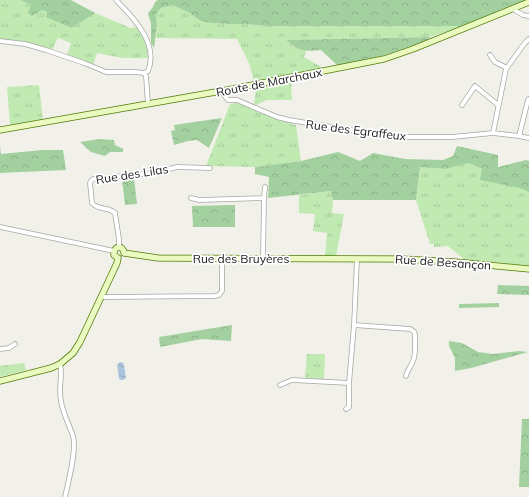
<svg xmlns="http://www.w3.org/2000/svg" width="529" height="497" viewBox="0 0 529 497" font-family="Mulish,sans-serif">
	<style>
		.grass { fill: url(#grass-tufts) }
		.forest { fill: url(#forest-crowns) }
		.water { fill: url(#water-waves) }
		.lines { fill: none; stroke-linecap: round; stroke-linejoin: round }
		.street-casing { stroke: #a6a6a6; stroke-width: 5.5 }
		.secondary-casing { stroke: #537a08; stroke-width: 7 }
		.street { stroke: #fff; stroke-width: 4 }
		.secondary { stroke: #e9f9c0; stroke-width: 5.5 }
		.labels { text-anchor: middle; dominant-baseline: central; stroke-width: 3.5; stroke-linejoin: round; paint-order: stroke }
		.street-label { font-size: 12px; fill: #222; stroke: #fff }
	</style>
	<defs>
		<pattern id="grass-tufts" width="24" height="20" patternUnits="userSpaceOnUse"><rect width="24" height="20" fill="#c0eab1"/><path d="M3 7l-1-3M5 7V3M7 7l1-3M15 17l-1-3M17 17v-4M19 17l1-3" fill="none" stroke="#a5c898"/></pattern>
		<pattern id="forest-crowns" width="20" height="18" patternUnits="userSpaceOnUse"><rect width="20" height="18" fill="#a2d09f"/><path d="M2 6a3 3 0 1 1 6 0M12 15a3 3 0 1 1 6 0" fill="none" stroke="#8bb289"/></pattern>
		<pattern id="water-waves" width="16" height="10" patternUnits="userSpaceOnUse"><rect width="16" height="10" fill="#abc6de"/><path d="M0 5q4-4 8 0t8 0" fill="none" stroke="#93aabe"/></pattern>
	</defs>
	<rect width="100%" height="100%" fill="#f2f1e9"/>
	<path class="grass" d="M0,0H20L47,12L72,28L95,13L126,26L130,28L137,27C144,36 150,46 149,58H123L97,53L93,65L67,55L71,43L58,38L52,50L0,39Z
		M172,5L188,12L201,21L212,23L229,24H245L266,26H465L430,37L288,40L292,46L306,51L304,57L323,68L254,81L249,63L237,39L156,38L157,25L156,14L161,8Z
		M289,80L291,83L292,100H267L256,105L254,104L256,87Z
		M39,85L43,120L10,125L7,87Z
		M237,103L282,121L296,125L301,161L255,167L206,166L230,104Z
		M469,163L529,192V266L465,260L448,246L434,247V244H430L416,200L420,167L445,169Z
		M331,191L333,200L332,213L344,214L336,256H325L327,233L313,231L315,214L299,213V195Z
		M307,354H325L324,379L305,378Z
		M24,363L26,370L0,377V366Z"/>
	<path class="forest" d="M20,0H71L95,13L72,28L46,17L47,12L42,10L32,16L28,13L31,5Z
		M158,0H529L465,26H266L245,24H229L211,23L201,21L188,12L172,5L161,8L156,14L157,25L154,48L151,43V23L148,14L149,12L153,7L155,2Z
		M430,37L426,41L381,56L337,65L321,50C307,52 296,51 287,40Z
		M222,118L209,148L197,140L188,141L174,145L171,131L175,130L174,125Z
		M100,139L114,140L115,145L123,149V152H110L105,156L91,152L80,142Z
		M457,146L498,155V167L526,160L529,161V192L520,188L480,180L482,169L469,163L445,169L420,167L416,200H333L331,191L268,198L269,177L255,174V167L301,161L338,152L360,161L373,153L405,159L443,160L453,156Z
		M0,147L1,154L42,150H63L66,170L0,173Z
		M134,178L137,204L125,205L122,179Z
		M235,205V227H193L192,206Z
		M498,285L529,286V295L497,294Z
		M499,303V307L459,308V304Z
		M232,325L231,341L202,339L160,347L159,337Z
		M449,341L462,343L478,352L493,354L519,351L528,352L471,368L455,371V358L449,346Z
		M522,419H529V487H519Z"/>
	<path class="water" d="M120,362L123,363L124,365L126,378L123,380H120L119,378L117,365Z"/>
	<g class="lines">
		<defs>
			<path id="street" d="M116,0C134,18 159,44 148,71L144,73
				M513,9L523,15L529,16
				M0,41L25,44L46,50L84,63L106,72H135L144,73
				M490,55L495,62L505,67L506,68
				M144,73L146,76L148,104
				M221,91L228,100H237L277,117L289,120L381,135L399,137H452L493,133L519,136L529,138
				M462,105L475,86L498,105
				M493,133L506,69L524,44L529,39
				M519,136L528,100L529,99
				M191,198L199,200L264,198L263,258
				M264,198L265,187
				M0,227L114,251
				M119,247V239L115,213C108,206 99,211 92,203L90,183L91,181L93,179L153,173L177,167L210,168
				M101,296L105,297L215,296L219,295L222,291V258
				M354,325L410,329C414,331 415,332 415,336C415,344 416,354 413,361C411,367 407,370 406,376
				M0,349L9,348L15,344
				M60,364C63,376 58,389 61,401C63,414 69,424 73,436C77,450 68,483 65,497
				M280,385L292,380L349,383L354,325L357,259
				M346,409L349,407V383"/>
			<path id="secondary" d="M0,130L227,90L384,59L413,49L529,2
				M124,253L158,258L402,259L456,262L529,269
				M118,258L114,255C113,246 123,244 124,253
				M0,381L51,368L60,364L73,353L80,342L117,263L118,258"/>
		</defs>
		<use href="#street" class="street-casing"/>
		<use href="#secondary" class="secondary-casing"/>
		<use href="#street" class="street"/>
		<use href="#secondary" class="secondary"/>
	</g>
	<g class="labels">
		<g class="street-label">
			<text transform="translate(269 82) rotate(-11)">Route de Marchaux</text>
			<text transform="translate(356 130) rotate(7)">Rue des Egraffeux</text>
			<text transform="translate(132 174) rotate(-9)">Rue des Lilas</text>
			<text x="241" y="258">Rue des Bruyères</text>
			<text transform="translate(443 262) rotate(4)">Rue de Besançon</text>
		</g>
	</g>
</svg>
